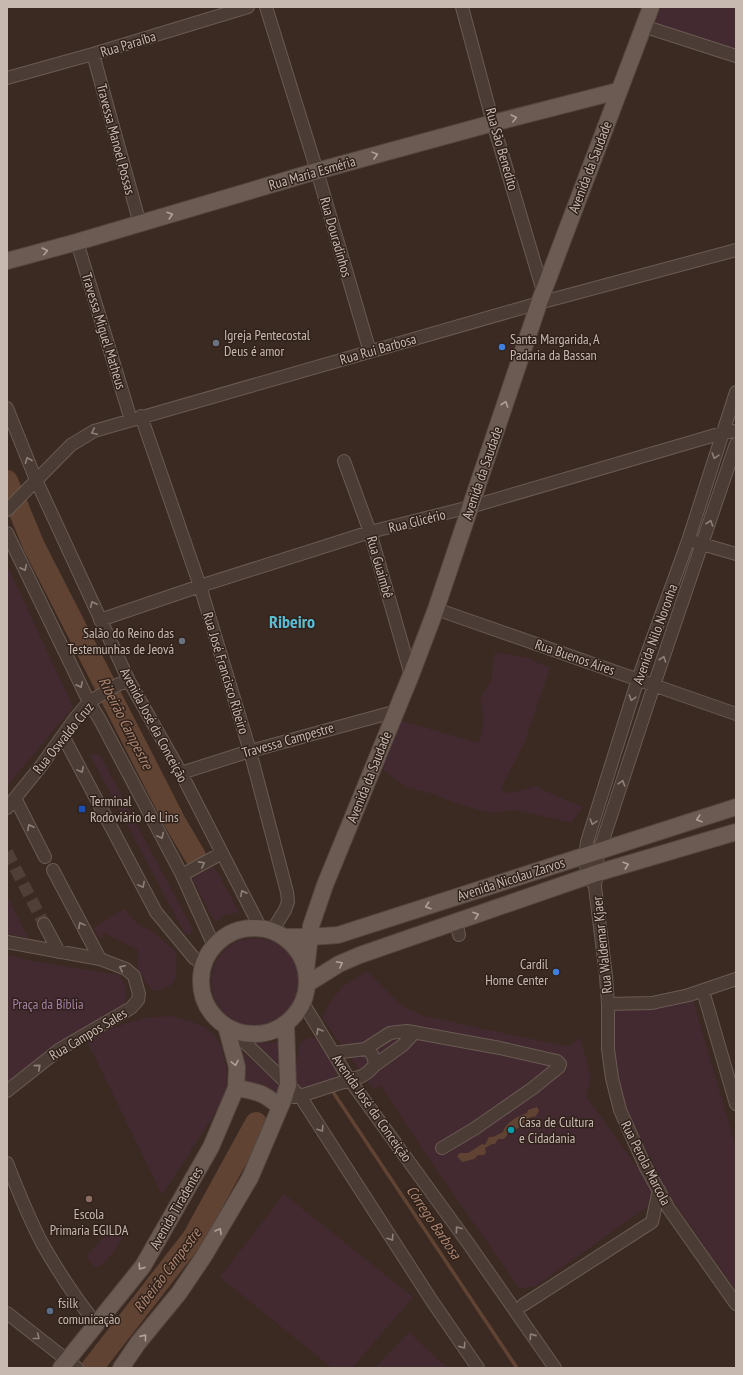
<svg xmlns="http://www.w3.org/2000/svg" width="743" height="1375" viewBox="0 0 743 1375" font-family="'PT Sans Narrow',sans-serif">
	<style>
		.green { fill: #432930 }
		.water { fill: #614333 }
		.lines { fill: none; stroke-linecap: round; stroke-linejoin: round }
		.stream { stroke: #614333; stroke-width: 3.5 }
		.river { stroke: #614333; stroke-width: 22 }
		.minor-tunnel { stroke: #503f37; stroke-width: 12; stroke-dasharray: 12 6; stroke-linecap: butt }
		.minor-casing { stroke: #695b53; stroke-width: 14 }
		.major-casing { stroke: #54463f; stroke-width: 18 }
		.minor { stroke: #4b3d35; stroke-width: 12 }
		.major { stroke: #6b5b53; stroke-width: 16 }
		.oneway { stroke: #b0a299 }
		.oneway2 { stroke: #8f8179 }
		.worship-dot { fill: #6b7280; stroke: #30221b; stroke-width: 1.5 }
		.shop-dot { fill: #3f7fe0; stroke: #30221b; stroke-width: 1.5 }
		.transit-dot { fill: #1a4fb4; stroke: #30221b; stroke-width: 1.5 }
		.culture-dot { fill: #0f9aa8; stroke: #30221b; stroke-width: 1.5 }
		.education-dot { fill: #8d6e63; stroke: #30221b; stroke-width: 1.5 }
		.service-dot { fill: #5c6f8a; stroke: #30221b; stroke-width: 1.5 }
		.labels { text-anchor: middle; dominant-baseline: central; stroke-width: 3; stroke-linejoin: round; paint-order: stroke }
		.street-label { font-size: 14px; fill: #c7b9b0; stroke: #30221b }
		.poi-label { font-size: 14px; fill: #c7b9b0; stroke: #30221b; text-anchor: start }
		.park-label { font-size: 14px; fill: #a77ea8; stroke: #30221b }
		.water-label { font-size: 15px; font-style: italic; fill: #ab8470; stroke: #30221b }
		.district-label { font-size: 18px; font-weight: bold; fill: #5cbed6; stroke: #30221b }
	</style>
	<rect width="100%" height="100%" fill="#3b2a22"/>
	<path class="green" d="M661,7H736V54L654,25Z
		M7,565L73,707L7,786Z
		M495,652L525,657L550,668L526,739L501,788L506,793L519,791L535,786L554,795L583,807L571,823L522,811H509L490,813L455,803L433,794L406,787L381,768L399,720L479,743L484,720L480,700L491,680Z
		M93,753L100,755L193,930L190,935L185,934L92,759L91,756Z
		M214,866L239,912L223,916L215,922L192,879Z
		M7,896L28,938L7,934Z
		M124,909L140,926L151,930L176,952C177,974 180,988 153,991L145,982L137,967L138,950L104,933L102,939L99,937L93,928Z
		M211 982a44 44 0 1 1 88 0a44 44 0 1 1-88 0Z
		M7,955L38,962L119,975C129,991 128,994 122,1011L57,1045L45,1052L19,1075L7,1083Z
		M367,971L402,1006L424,1016L569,1047L580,1037L591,1078L586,1096L652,1188L651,1204L536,1286L520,1289L433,1165L381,1086L373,1089L322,1018L329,1004L342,987Z
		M693,1000L736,1147V1291L668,1194L627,1111L615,1072L614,1030L615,1007Z
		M171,1016L190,1021L207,1028L218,1039L222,1049L227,1072L225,1098L162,1195L86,1039L109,1029L144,1018Z
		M308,1038H313L319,1040L343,1072L304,1094L295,1085C296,1075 296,1055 299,1047C300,1042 304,1040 308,1038Z
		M282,1040L277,1066L247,1041C259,1043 270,1044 282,1040Z
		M240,1050L278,1083L281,1088L274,1096L242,1084Z
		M284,1194L413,1297L352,1368H332L220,1277Z
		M112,1229L123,1237C116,1246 106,1270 93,1266L86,1256Z
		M409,1332L447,1368H375Z"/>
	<path class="water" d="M537,1107L539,1111L535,1117C527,1115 523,1128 514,1130C512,1131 510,1131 508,1131L507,1135L504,1139H498L495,1144H492L485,1148L486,1152L484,1155H478L474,1159L462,1162L457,1156L460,1153H468L482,1144L485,1145L489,1137H493L503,1132C505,1123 518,1116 527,1113L528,1110Z"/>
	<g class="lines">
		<path class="stream" d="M331,1089L517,1368"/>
		<path class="river" d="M7,481L34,546L175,822L195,856
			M92,1368L193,1238L256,1123"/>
		<path class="minor-tunnel" d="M7,852L44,924"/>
		<defs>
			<path id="minor" d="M266,7L317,171L370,352
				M462,7L493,123L543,291
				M643,26L736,56
				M93,54L140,224
				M7,78L93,54L248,7
				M77,242L131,420
				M7,408L36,480L129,681L181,773L257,921L259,928
				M141,416L200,586L250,751L287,892L288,902L285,910L272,931
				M736,444L654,685L603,840L598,851L595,887L606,976L608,1004V1049L612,1078L620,1110L645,1166L669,1209L736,1304
				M344,461L370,532L411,675
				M7,510L71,445L94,431L539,303L736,250
				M7,533L89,702L100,720L182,875L214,946
				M695,542L736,554
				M436,609L736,714
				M100,620L200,586L370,532L470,507L722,433L736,431
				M63,736L156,912L194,958L204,965
				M181,773L250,751L397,711
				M15,798L45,857
				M7,808L41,766L76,717L89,702L119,684L129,681
				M53,870L100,959
				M182,875L222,853
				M593,883C584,871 585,856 587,842L638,679L688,541L736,392
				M456,921L459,935
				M44,924L59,952
				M7,942L100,959L126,969L134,976L139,994L138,1000L131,1008L60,1049L7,1091
				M703,991L736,1104
				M303,1003L349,1079L468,1243L555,1368
				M608,1004L652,1003L689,995L736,979
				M231,1029L300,1096L432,1301L478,1368
				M365,1049L390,1033L397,1032L407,1031L500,1048L557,1061L560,1064L559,1067L533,1088L474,1129L442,1148
				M334,1053L365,1049C373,1052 374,1058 375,1065
				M293,1097L300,1096L362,1076L368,1072L375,1065L403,1045L415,1032
				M7,1163C18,1191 29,1219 43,1245C59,1273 77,1300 97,1325
				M523,1305L652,1222L659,1190
				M7,1313L77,1368"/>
			<path id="major" d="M7,261L77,242L317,171L493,123L618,91
				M201 981a53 53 0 1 1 106 0a53 53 0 1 1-106 0Z
				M283,937H309L338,935L736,807
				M306,970L311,926L325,885L411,675L436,609L539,303L651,7
				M307,984L339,964L360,955L597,873L736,832
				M236,1088C258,1092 262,1092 279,1106
				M61,1368L143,1266L211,1147L236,1088L237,1067L226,1026
				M121,1368L138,1343L179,1293L204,1256L250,1178L284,1098L288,1085L286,1024"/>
		</defs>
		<use href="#minor" class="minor-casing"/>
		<use href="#major" class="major-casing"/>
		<use href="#minor" class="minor"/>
		<use href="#major" class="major"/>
	</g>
	<defs><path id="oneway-chevron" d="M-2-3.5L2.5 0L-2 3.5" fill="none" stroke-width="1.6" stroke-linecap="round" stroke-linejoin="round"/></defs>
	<g class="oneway">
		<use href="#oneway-chevron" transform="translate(514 118) rotate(-14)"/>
		<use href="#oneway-chevron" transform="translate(375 155) rotate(-15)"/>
		<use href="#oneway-chevron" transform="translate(170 215) rotate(-17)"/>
		<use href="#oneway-chevron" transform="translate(45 251) rotate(-14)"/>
		<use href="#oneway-chevron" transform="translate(505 404) rotate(-71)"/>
		<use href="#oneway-chevron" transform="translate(699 819) rotate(162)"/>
		<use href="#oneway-chevron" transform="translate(626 865) rotate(-17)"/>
		<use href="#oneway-chevron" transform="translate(428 906) rotate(162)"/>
		<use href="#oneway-chevron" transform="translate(476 915) rotate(-19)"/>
		<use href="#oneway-chevron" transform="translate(340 964) rotate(-27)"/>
		<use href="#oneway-chevron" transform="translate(235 1063) rotate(78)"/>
		<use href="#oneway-chevron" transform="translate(219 1231) rotate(-60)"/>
		<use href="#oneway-chevron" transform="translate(141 1267) rotate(125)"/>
		<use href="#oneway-chevron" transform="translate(144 1337) rotate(-51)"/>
	</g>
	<g class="oneway2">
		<use href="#oneway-chevron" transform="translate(94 432) rotate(155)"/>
		<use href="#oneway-chevron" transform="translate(715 456) rotate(107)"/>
		<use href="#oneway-chevron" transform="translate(28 460) rotate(-112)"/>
		<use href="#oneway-chevron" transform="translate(710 523) rotate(-71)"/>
		<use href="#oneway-chevron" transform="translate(24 568) rotate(64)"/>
		<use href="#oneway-chevron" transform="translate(93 604) rotate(-115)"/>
		<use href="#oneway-chevron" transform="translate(663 659) rotate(-71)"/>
		<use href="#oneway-chevron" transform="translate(80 685) rotate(64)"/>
		<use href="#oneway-chevron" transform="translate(632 698) rotate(107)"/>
		<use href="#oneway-chevron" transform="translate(81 770) rotate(62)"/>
		<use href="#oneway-chevron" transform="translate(622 783) rotate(-72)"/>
		<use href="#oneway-chevron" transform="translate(593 822) rotate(107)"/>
		<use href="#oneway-chevron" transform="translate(30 827) rotate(-117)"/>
		<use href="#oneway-chevron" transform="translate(161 836) rotate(62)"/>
		<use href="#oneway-chevron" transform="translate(202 864) rotate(-28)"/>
		<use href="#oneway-chevron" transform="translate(142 885) rotate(62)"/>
		<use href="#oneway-chevron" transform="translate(243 893) rotate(-117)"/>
		<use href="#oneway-chevron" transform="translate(81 925) rotate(-118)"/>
		<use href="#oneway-chevron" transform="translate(122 968) rotate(-154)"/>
		<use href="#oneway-chevron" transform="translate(319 1031) rotate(-120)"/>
		<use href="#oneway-chevron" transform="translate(38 1067) rotate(-40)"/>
		<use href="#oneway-chevron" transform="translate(321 1129) rotate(57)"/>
		<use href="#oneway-chevron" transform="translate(458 1229) rotate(-126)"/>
		<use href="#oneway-chevron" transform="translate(391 1238) rotate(57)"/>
		<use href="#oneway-chevron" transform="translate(532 1336) rotate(-125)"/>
		<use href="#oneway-chevron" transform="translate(37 1337) rotate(38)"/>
		<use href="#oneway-chevron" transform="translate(463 1346) rotate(55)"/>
	</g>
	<g class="worship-dot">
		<circle cx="216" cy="343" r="4"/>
		<circle cx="182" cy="641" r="4"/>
	</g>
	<g class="shop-dot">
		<circle cx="502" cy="347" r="4"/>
		<circle cx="556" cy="972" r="4"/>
	</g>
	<rect class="transit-dot" x="78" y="805" width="8" height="8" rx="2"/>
	<circle class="culture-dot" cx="511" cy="1130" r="4"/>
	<circle class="education-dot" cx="89" cy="1199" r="4"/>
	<circle class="service-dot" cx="50" cy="1311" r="4"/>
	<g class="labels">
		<g class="street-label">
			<text transform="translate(128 44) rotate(-17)">Rua Paraíba</text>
			<text transform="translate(116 139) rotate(75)">Travessa Manoel Possas</text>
			<text transform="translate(502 149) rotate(74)">Rua São Benedito</text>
			<text transform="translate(590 167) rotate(-69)">Avenida da Saudade</text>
			<text transform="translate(312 173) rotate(-16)">Rua Maria Esméria</text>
			<text transform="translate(336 237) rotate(74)">Rua Douradinhos</text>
			<text transform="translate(104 331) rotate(73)">Travessa Miguel Matheus</text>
			<text transform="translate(378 349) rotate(-16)">Rua Rui Barbosa</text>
			<text transform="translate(482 473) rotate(-71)">Avenida da Saudade</text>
			<text transform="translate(417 521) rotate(-14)">Rua Glicério</text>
			<text transform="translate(380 567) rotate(74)">Rua Guaimbê</text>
			<text transform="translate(655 634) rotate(-70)">Avenida Nilo Noronha</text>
			<text transform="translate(575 657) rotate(19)">Rua Buenos Aires</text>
			<text transform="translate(226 673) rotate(73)">Rua José Francisco Ribeiro</text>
			<text transform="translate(154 725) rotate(62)">Avenida José da Conceição</text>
			<text transform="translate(63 738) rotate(-51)">Rua Oswaldo Cruz</text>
			<text transform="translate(288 740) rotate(-16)">Travessa Campestre</text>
			<text transform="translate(369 777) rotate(-68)">Avenida da Saudade</text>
			<text transform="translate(511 879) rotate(-18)">Avenida Nicolau Zarvos</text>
			<text transform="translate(602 945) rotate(-96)">Rua Waldemar Kjaer</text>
			<text transform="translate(88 1034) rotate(-31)">Rua Campos Sales</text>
			<text transform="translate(372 1108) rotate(55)">Avenida José da Conceição</text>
			<text transform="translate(646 1163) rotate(63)">Rua Perola Marcola</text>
			<text transform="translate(176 1208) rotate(-60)">Avenida Tiradentes</text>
		</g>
		<g class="poi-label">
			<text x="224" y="335">Igreja Pentecostal<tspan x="224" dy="16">Deus é amor</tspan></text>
			<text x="510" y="339">Santa Margarida, A<tspan x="510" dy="16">Padaria da Bassan</tspan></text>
			<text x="174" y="633" text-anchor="end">Salão do Reino das<tspan x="174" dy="16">Testemunhas de Jeová</tspan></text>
			<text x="90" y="801">Terminal<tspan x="90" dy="16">Rodoviário de Lins</tspan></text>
			<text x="548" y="964" text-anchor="end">Cardil<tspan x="548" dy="16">Home Center</tspan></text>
			<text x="519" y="1122">Casa de Cultura<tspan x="519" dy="16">e Cidadania</tspan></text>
			<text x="89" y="1214" text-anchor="middle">Escola<tspan x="89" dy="16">Primaria EGILDA</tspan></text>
			<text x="58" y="1303">fsilk<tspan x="58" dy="16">comunicação</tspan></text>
		</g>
		<g class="park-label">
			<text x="48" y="1004">Praça da Bíblia</text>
		</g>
		<g class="water-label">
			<text transform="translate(126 723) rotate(63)">Ribeirão Campestre</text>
			<text transform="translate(434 1222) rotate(56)">Córrego Barbosa</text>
			<text transform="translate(167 1270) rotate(-53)">Ribeirão Campestre</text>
		</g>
		<g class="district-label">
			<text x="292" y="621">Ribeiro</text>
		</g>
	</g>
	<rect width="743" height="1375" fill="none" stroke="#c7b9b0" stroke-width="16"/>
</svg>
